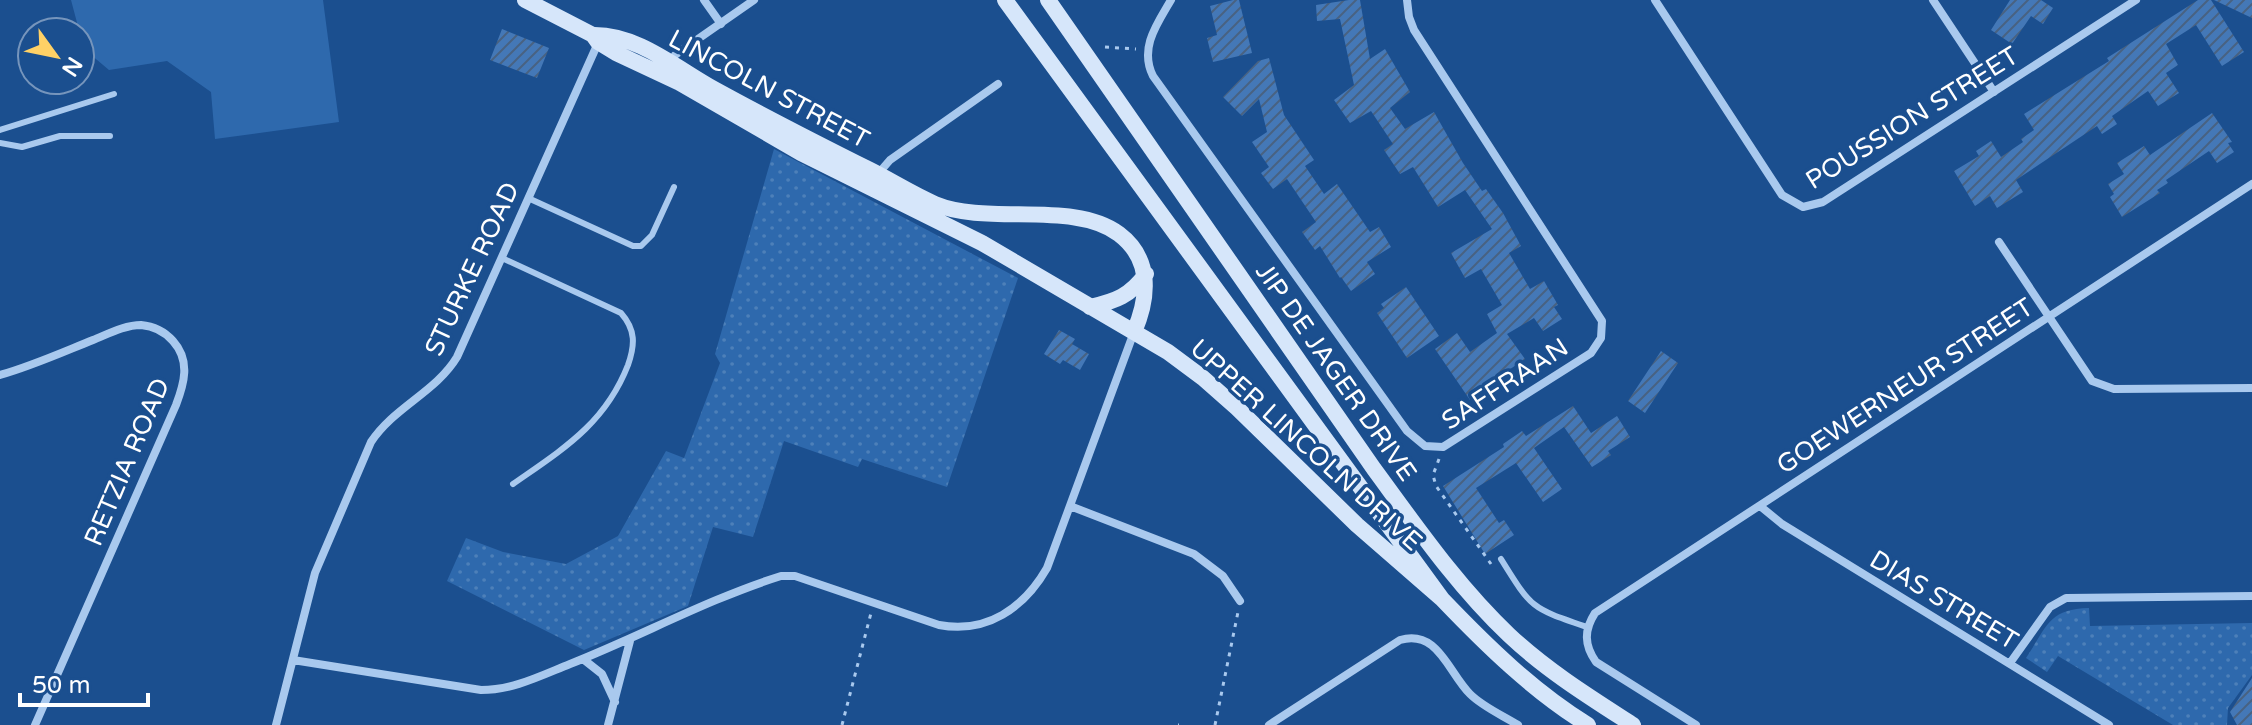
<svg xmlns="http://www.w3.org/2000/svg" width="2252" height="725" viewBox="0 0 2252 725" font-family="'Varela Round',sans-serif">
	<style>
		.grass { fill: url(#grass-dots) }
		.pitch { fill: #2e69ad }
		.building { fill: url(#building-hatch) }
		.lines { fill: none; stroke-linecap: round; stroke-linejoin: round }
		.path { stroke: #a9c9ee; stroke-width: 3; stroke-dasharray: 4 6; stroke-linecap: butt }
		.lane { stroke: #a9c9ee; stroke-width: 6 }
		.street { stroke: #a9c9ee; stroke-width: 8 }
		.secondary { stroke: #d6e6fa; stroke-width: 16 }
		.labels { text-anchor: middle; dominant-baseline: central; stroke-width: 7; stroke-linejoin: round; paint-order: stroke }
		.street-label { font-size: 26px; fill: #fff; stroke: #1b4f8f }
	</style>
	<defs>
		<pattern id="grass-dots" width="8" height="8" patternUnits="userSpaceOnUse" patternTransform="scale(2)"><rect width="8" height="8" fill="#2e69ad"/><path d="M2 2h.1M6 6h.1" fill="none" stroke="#4d80b9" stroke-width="1.8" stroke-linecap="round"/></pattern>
		<pattern id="building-hatch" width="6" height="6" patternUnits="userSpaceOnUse" patternTransform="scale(2)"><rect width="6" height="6" fill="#4478b7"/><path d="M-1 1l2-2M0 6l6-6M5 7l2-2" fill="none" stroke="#486282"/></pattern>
	</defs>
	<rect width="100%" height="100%" fill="#1b4f8f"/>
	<path class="grass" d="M774,149L1018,278L947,487L862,459L858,467L784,441L753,537L713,527L688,606L584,650L447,581L466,538L503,552L566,564L618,536L666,451L684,458L720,363L715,354Z
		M2089,608L2090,626L2252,623V675L2228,708L2227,725H2173L2058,656L2047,672L2026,658C2047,627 2048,609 2089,608Z"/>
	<path class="pitch" d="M71,0H323L339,122L215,139L211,92L167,61L109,70L84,49Z"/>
	<path class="building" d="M1233,0H1239L1252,53L1213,62L1207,38L1217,35L1210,6Z
		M1349,0H1360L1370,59L1385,49L1410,92L1390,108L1405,129L1434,112L1463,163L1482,191L1486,189L1503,213L1521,246L1509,253L1530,289L1544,281L1558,305L1554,307L1562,319L1543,331L1534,318L1507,334L1525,359L1491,382L1493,384L1470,400L1435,349L1457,333L1470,352L1497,333L1487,314L1502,305L1481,269L1465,278L1451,253L1492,229L1465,190L1438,207L1413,167L1400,174L1384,150L1393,144L1371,111L1350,123L1334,100L1354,85L1340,19L1317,21L1316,5Z
		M2010,0H2041L2053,8L2043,24L2031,16L2012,44L1991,30Z
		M2198,0H2211L2244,52L2222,66L2196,25L2166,44L2178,65L2166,73L2179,93L2158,106L2148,91L2112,116L2117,124L2102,134L2097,126L2016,180L2023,192L1997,208L1990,196L1975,206L1954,171L1979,156L1976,151L1991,141L2001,157L2023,142L2021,139L2034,130L2024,114L2109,61L2107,58Z
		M2214,0H2252V18Z
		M502,29L549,48L537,78L490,60Z
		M1269,58L1284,115L1314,160L1305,166L1324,194L1337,184L1370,232L1379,227L1391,247L1367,262L1375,274L1351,291L1341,277L1340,278L1320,246L1315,250L1302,232L1316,222L1287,179L1273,189L1261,173L1269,167L1252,142L1267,132L1259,99L1242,116L1223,97L1258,61Z
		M2212,113L2232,142L2228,143L2234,152L2217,163L2209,151L2166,180L2168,183L2157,190L2160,193L2122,217L2110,197L2114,194L2108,184L2124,174L2117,163L2144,146L2150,155Z
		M1406,287L1439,336L1407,358L1377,313L1384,308L1381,304Z
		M1059,330L1075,339L1072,344L1089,354L1080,370L1063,360L1060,364L1044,354Z
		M1661,351L1678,363L1645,413L1628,401Z
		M1573,406L1591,433L1617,416L1630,437L1608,451L1611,455L1592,467L1564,427L1534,448L1562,489L1543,502L1516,463L1476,488L1499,523L1504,520L1514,535L1485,554L1443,486L1504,447L1503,444L1522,431L1526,436Z
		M2252,678V725H2237L2230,712Z"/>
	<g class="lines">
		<path class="path" d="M1105,47L1136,49
			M1439,459L1433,475L1436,486L1491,564
			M842,725L871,613
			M1178,725H1179
			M1215,725L1238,612"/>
		<path class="lane" d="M0,130L114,94
			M0,143L22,147L60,136H110
			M528,198L633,246H641L652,235L674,187
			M502,258L621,313C636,330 635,345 628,365C605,424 563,449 513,484
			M1501,559C1532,609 1531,608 1587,627"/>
		<path class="street" d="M704,0L721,24
			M1171,0C1157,24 1139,48 1153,76L1407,431L1425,446L1443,447L1591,353L1601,338L1602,321L1414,30L1409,17L1407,0
			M1655,0L1782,195L1803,207L1823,202L2136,0
			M1933,0L1994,92
			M670,65L675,55L754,0
			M877,175L890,160L998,84
			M1999,242L2092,381L2114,389L2252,388
			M0,375C32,366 63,352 93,340C108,334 125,325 141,325C153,326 165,332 173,341C191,361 184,384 176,405L35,725
			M1070,506L1194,554L1223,576L1240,601
			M1760,506L1782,524L2109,725
			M583,659L602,674L615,702
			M293,660L481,690C513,690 540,676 570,664C641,636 708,599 781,576H795L939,625C987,634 1024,608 1047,568L1134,332
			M2010,663L2050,607L2066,598L2252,596
			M276,725L315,573L371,442C394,407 436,392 457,357L598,43
			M608,725L630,641
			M1269,725L1400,640C1438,629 1448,672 1470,694C1483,707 1502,715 1518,725
			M1696,725L1596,662C1584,645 1584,630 1595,613L2252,184"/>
		<path class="secondary" d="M525,0L593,35L598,42L616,53L680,83L801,153L982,243L1168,352L1203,378L1237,408L1357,525L1442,599
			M1005,0L1442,599C1487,646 1533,691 1588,725
			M1048,0L1374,469C1416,526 1457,586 1509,635C1546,670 1591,698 1633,725
			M593,35C637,34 676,68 714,89C765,117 818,144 870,170C892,181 912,194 935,204C988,226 1074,200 1119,234C1152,259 1149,297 1134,332
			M1090,307C1116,301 1130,296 1146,274"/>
	</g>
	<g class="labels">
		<g class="street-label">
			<text transform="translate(769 89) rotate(28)">LINCOLN STREET</text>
			<text transform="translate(1912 118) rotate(-32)">POUSSION STREET</text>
			<text transform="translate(472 269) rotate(-65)">STURKE ROAD</text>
			<text transform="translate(1336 372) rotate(55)">JIP DE JAGER DRIVE</text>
			<text transform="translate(1505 384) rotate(-33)">SAFFRAAN</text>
			<text transform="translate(1905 386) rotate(-33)">GOEWERNEUR STREET</text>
			<text transform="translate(1306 445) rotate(42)">UPPER LINCOLN DRIVE</text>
			<text transform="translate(127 462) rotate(-67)">RETZIA ROAD</text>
			<text transform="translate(1944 600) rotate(31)">DIAS STREET</text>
		</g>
	</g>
	<g transform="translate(56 56) rotate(123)"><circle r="38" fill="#1b4f8f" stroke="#7695bc" stroke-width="2"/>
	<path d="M0-6L14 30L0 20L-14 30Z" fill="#ffd166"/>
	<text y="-12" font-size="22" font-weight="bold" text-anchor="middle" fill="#ffffff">N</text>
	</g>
	<path d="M20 693v12h128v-12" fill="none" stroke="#ffffff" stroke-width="4"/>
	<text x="32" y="693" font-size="24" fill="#ffffff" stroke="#1b4f8f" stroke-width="6" paint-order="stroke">50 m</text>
</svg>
